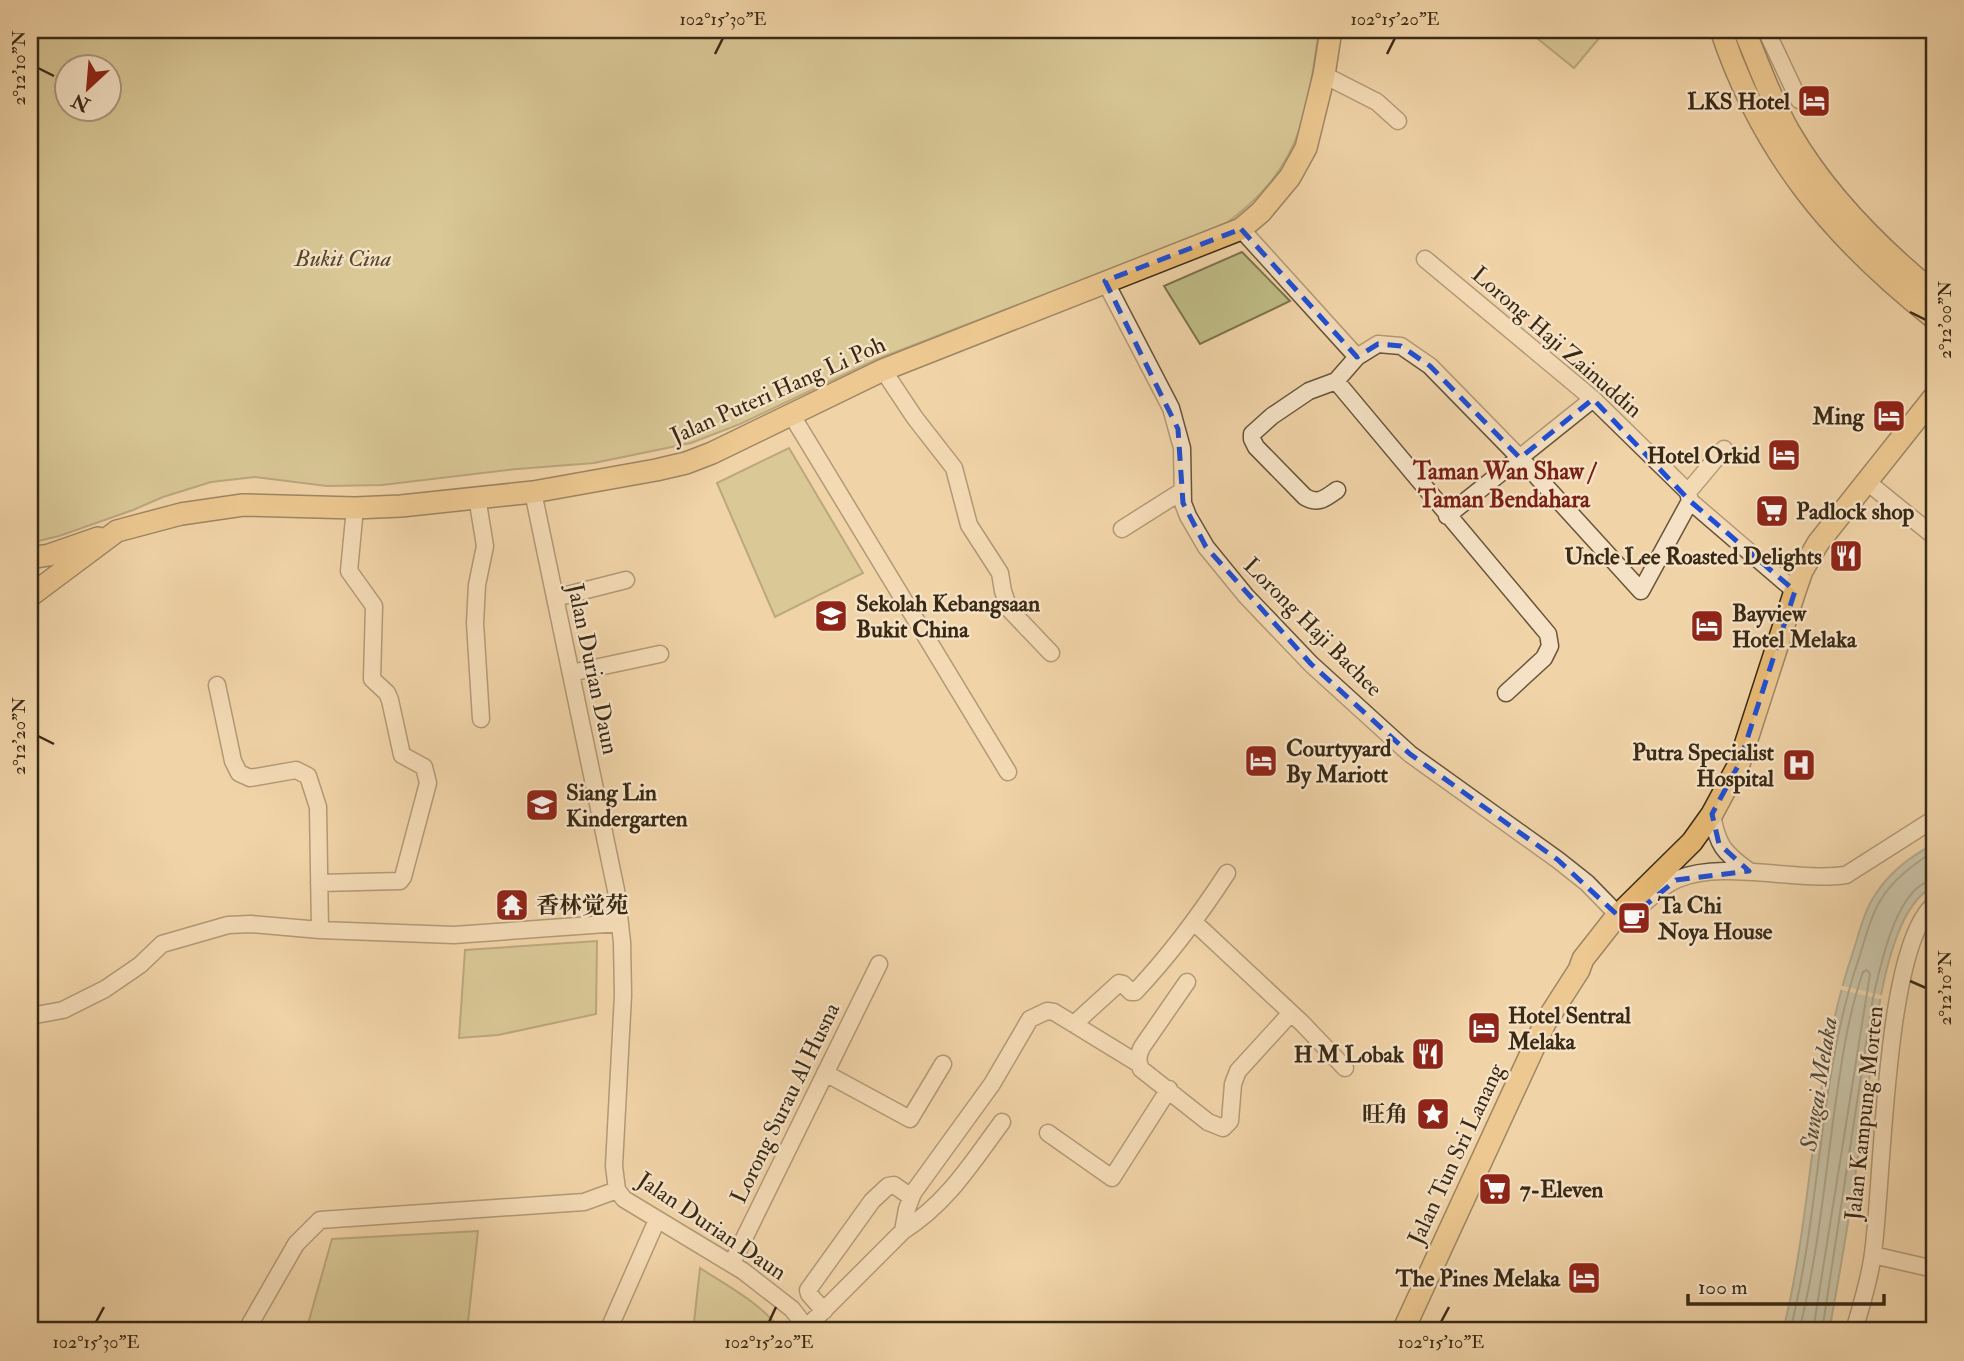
<svg xmlns="http://www.w3.org/2000/svg" width="1964" height="1361" viewBox="0 0 1964 1361" font-family="'IM FELL Double Pica','Noto Serif SC',serif">
	<style>
		.green { fill: #bebb84; stroke: #7c724c; stroke-width: 2; fill-rule: evenodd }
		.water { fill: #9cb6af; stroke: #747e71; stroke-width: 2 }
		.pier { fill: #f0d3a7 }
		.lines { fill: none; stroke-linecap: round; stroke-linejoin: round }
		.shore { stroke: #6a7062; stroke-width: 2 }
		.minor-casing { stroke: #67543a; stroke-width: 19 }
		.major-casing { stroke: #392915; stroke-width: 24 }
		.minor { stroke: #f5e2c6; stroke-width: 16 }
		.major { stroke: #e8ba74; stroke-width: 21 }
		.marked { fill: none; stroke: #1d4ed8; stroke-width: 5; stroke-dasharray: 14 9; stroke-linejoin: round }
		.ticks { fill: none; stroke: #392915; stroke-width: 2.5 }
		.labels { text-anchor: middle; dominant-baseline: central; stroke-width: 5; stroke-linejoin: round; paint-order: stroke }
		.poi-label { font-size: 23px; font-weight: bold; fill: #392915; stroke: #f5e2c6; text-anchor: start }
		.park-label { font-size: 23px; font-style: italic; fill: #54462b; stroke: #f5e2c6 }
		.street-label { font-size: 23px; fill: #392915; stroke: #f5e2c6 }
		.neighbourhood-label { font-size: 24px; font-weight: bold; fill: #7a1f14; stroke: #f5e2c6 }
		.water-label { font-size: 24px; font-style: italic; fill: #524c3c; stroke: #f5e2c6 }
		.neatline { fill: none; stroke: #392915; stroke-width: 2.5 }
		.ticks-label { font-size: 18px; text-anchor: middle; fill: #392915 }
	</style>
	<rect width="100%" height="100%" fill="#f0d3a7"/>
	<filter id="stains"><feTurbulence type="fractalNoise" baseFrequency=".00286" numOctaves="4"/><feColorMatrix values="0 0 0 0 .2 0 0 0 0 .09 0 0 0 0 .02 0 0 0 .5 -.17"/></filter>
	<radialGradient id="worn" r=".72"><stop offset=".6" stop-color="#630" stop-opacity="0"/><stop offset="1" stop-color="#630" stop-opacity=".3"/></radialGradient>
	<path class="green" d="M30,30H1319C1306,118 1301,169 1224,225L875,360L740,424L691,443L594,463L517,469L382,485L327,486L255,477L211,482L163,497L133,510L59,536L30,543ZM66,66H108V108H66Z
		M1527,30H1606L1574,68Z
		M1242,252L1290,301L1200,344L1164,286Z
		M789,448L863,573L775,617L717,483Z
		M597,941L596,1014L498,1035L459,1038L465,950Z
		M478,1231L467,1331H306L332,1239Z
		M700,1268C724,1284 766,1306 780,1331H693Z"/>
	<path class="water" d="M1934,844V886C1915,896 1904,917 1897,936C1878,986 1875,1041 1867,1094C1856,1173 1844,1253 1829,1331H1783C1814,1207 1811,1077 1852,955C1859,935 1863,913 1875,895C1889,873 1911,856 1934,844Z"/>
	<path class="pier" d="M1839,985L1885,996L1884,1000L1838,989Z"/>
	<g class="lines">
		<path class="shore" d="M1790,1331C1821,1209 1818,1080 1858,961C1865,941 1869,919 1880,901C1893,879 1913,865 1934,851
			M1799,1331C1817,1260 1824,1187 1834,1114C1841,1066 1847,1018 1863,972L1867,970L1870,974L1813,1331
			M1822,1331L1873,998C1880,968 1896,885 1934,880"/>
		<defs>
			<path id="minor" d="M1766,30L1799,100
				M1324,75L1377,102L1398,121
				M1241,229L1357,357
				M1425,259L1593,399L1688,492
				M1105,281L1171,408L1182,448L1183,503L1188,516L1206,547L1246,596L1311,664L1410,754L1558,860L1587,883L1625,922
				M883,370L915,418L954,468L969,525L1000,573L1003,591L1009,609L1051,653
				M1336,381L1548,634L1550,646L1544,658L1506,693
				M791,414L1008,772
				M1866,481L1934,536
				M1337,490C1325,498 1319,505 1305,497L1256,447L1252,439V434L1272,416L1309,391L1336,381L1357,357L1378,344L1401,346L1430,366L1520,458L1641,591L1690,501L1688,492L1724,449
				M533,492L616,890L622,942L623,995L614,1166L617,1190L624,1199L743,1271L792,1309L809,1331
				M477,497L485,546L477,585L475,623L481,719
				M1690,501L1795,591
				M1447,516L1593,399
				M1122,529L1182,491
				M555,598L626,580
				M571,673L660,654
				M217,685L233,761L239,773L250,778L296,770L308,776L318,807L320,930
				M1712,814C1717,845 1724,853 1749,871
				M319,883L400,881L403,877L428,783L424,767L402,755L390,700L387,693L372,679L374,606L349,571L355,508
				M1639,908C1650,898 1663,885 1678,879C1724,860 1795,882 1846,875L1934,819
				M1195,923L1302,1023L1345,1068
				M1187,982L1142,1047C1138,1055 1137,1060 1141,1069L1208,1122L1223,1128L1230,1121L1233,1084L1238,1071L1290,1014
				M30,1016L63,1010L105,989L140,965L162,944L228,925L251,924L320,930L454,935L620,923
				M1074,1024L1119,983L1123,984L1131,992H1135C1170,955 1199,916 1227,873
				M825,1073L910,1119L943,1064
				M1048,1133L1112,1178L1169,1089
				M903,1231C948,1202 971,1164 1002,1122
				M1873,1255L1934,1269
				M732,1263L879,964
				M824,1311L809,1294L808,1290L872,1201L888,1186L894,1185L911,1197
				M807,1327L903,1231L907,1209L913,1193L992,1084L1030,1019L1047,1011L1054,1012L1139,1064
				M246,1331L296,1244L320,1220L584,1202L617,1190
				M608,1331L657,1220
				M1854,1331C1861,1306 1870,1279 1873,1253C1883,1183 1884,945 1934,905"/>
			<path id="major" d="M1721,30C1762,153 1833,238 1934,318
				M1744,30C1759,64 1771,101 1790,133C1826,195 1879,248 1934,293
				M30,558L49,555L98,538
				M30,596L117,531L181,514L243,505L355,508L401,506L533,492L656,470L686,463L712,453L883,370L1241,229L1261,212L1290,177L1306,148L1324,75L1331,30
				M1403,1331L1545,1023L1579,970L1583,959L1616,917L1692,842L1712,814L1739,764L1795,591L1802,571L1818,543L1934,397"/>
		</defs>
		<use href="#minor" class="minor-casing"/>
		<use href="#major" class="major-casing"/>
		<use href="#minor" class="minor"/>
		<use href="#major" class="major"/>
	</g>
	<path d="M0 0H1964V1361H0ZM1241,229L1357,357L1378,344L1401,346L1430,366L1520,458L1593,399L1690,501L1795,591L1739,764L1712,814L1719,844L1749,871L1676,880L1625,922L1558,860L1410,754L1311,664L1206,547L1183,503L1178,429L1105,281Z" fill="#f0d3a7" fill-opacity=".55" fill-rule="evenodd"/>
	<path class="marked" d="M1241,229L1357,357L1378,344L1401,346L1430,366L1520,458L1593,399L1690,501L1795,591L1739,764L1712,814L1719,844L1749,871L1676,880L1625,922L1558,860L1410,754L1311,664L1206,547L1183,503L1178,429L1105,281Z"/>
	<path class="ticks" d="M715,54L723,38M1387,54L1395,38M38,68L54,76M1910,312L1926,320M38,736L54,744M1910,981L1926,988M96,1322L104,1307M769,1322L776,1307M1441,1322L1449,1307"/>
	<defs>
		<symbol id="hotel-square" viewBox="-11 -11 22 22"><rect x="-9" y="-9" width="18" height="18" rx="4" fill="#8f2418" stroke="#f5e2c6"/><path d="M-6-4.5h1.5V1H6V5H4.5V3h-9V5H-6ZM-4 0a1.8 1.8 0 1 1 3.6 0ZM.5 0V-2.5h3Q6-2.5 6 0Z" fill="#fff"/></symbol>
		<symbol id="supermarket-square" viewBox="-11 -11 22 22"><rect x="-9" y="-9" width="18" height="18" rx="4" fill="#8f2418" stroke="#f5e2c6"/><path d="M-6-5.5h2.5l.6 2H6L4.5 2H-2.5L-4.4-4H-6ZM-1.5 3.2a1.3 1.3 0 1 0 .1 0ZM3 3.2a1.3 1.3 0 1 0 .1 0Z" fill="#fff"/></symbol>
		<symbol id="restaurant-square" viewBox="-11 -11 22 22"><rect x="-9" y="-9" width="18" height="18" rx="4" fill="#8f2418" stroke="#f5e2c6"/><path d="M-5-6h1v4h1v-4h1v4h1v-4h1v5L-1.5 .5V6h-2V.5L-5-1ZM5-6V6H3V1.5H1.5Q1.5-4 5-6Z" fill="#fff"/></symbol>
		<symbol id="school-square" viewBox="-11 -11 22 22"><rect x="-9" y="-9" width="18" height="18" rx="4" fill="#8f2418" stroke="#f5e2c6"/><path d="M0-5L7-2L0 1L-7-2ZM-4 1L0 2.5L4 1V4Q0 6-4 4Z" fill="#fff"/></symbol>
		<symbol id="hospital-square" viewBox="-11 -11 22 22"><rect x="-9" y="-9" width="18" height="18" rx="4" fill="#8f2418" stroke="#f5e2c6"/><path d="M-5-5h3v3.5h4V-5h3V5h-3V1.5h-4V5h-3Z" fill="#fff"/></symbol>
		<symbol id="temple-square" viewBox="-11 -11 22 22"><rect x="-9" y="-9" width="18" height="18" rx="4" fill="#8f2418" stroke="#f5e2c6"/><path d="M0-6L5-2H3V0L6.5 2.5H4V6H1.5V3h-3V6H-4V2.5H-6.5L-3 0V-2H-5Z" fill="#fff"/></symbol>
		<symbol id="cafe-square" viewBox="-11 -11 22 22"><rect x="-9" y="-9" width="18" height="18" rx="4" fill="#8f2418" stroke="#f5e2c6"/><path d="M-5.5-4.5H6V0H3Q3 3.5 0 3.5H-2.5Q-5.5 3.5-5.5 0ZM3-3.2v2h1.7v-2ZM-6 4.5H4V6H-6Z" fill="#fff"/></symbol>
		<symbol id="sight-square" viewBox="-11 -11 22 22"><rect x="-9" y="-9" width="18" height="18" rx="4" fill="#8f2418" stroke="#f5e2c6"/><path d="M0-6L1.8-2.2L6-1.7L2.9 1.2L3.7 5.4L0 3.3L-3.7 5.4L-2.9 1.2L-6-1.7L-1.8-2.2Z" fill="#fff"/></symbol>
	</defs>
	<g fill-rule="evenodd">
		<use href="#hotel-square" x="1795" y="82" width="38" height="38"/>
		<use href="#hotel-square" x="1870" y="397" width="38" height="38"/>
		<use href="#hotel-square" x="1765" y="436" width="38" height="38"/>
		<use href="#supermarket-square" x="1753" y="492" width="38" height="38"/>
		<use href="#restaurant-square" x="1827" y="537" width="38" height="38"/>
		<use href="#school-square" x="812" y="597" width="38" height="38"/>
		<use href="#hotel-square" x="1688" y="607" width="38" height="38"/>
		<use href="#hotel-square" x="1242" y="742" width="38" height="38"/>
		<use href="#hospital-square" x="1780" y="746" width="38" height="38"/>
		<use href="#school-square" x="523" y="786" width="38" height="38"/>
		<use href="#temple-square" x="493" y="886" width="38" height="38"/>
		<use href="#cafe-square" x="1615" y="899" width="38" height="38"/>
		<use href="#hotel-square" x="1465" y="1009" width="38" height="38"/>
		<use href="#restaurant-square" x="1409" y="1035" width="38" height="38"/>
		<use href="#sight-square" x="1414" y="1095" width="38" height="38"/>
		<use href="#supermarket-square" x="1476" y="1170" width="38" height="38"/>
		<use href="#hotel-square" x="1565" y="1259" width="38" height="38"/>
	</g>
	<g class="labels">
		<g class="poi-label">
			<text x="1790" y="101" text-anchor="end">LKS Hotel</text>
			<text x="1864" y="416" text-anchor="end">Ming</text>
			<text x="1760" y="455" text-anchor="end">Hotel Orkid</text>
			<text x="1796" y="511">Padlock shop</text>
			<text x="1822" y="556" text-anchor="end">Uncle Lee Roasted Delights</text>
			<text x="856" y="603">Sekolah Kebangsaan<tspan x="856" dy="26">Bukit China</tspan></text>
			<text x="1732" y="613">Bayview<tspan x="1732" dy="26">Hotel Melaka</tspan></text>
			<text x="1286" y="748">Courtyyard<tspan x="1286" dy="26">By Mariott</tspan></text>
			<text x="1774" y="752" text-anchor="end">Putra Specialist<tspan x="1774" dy="26">Hospital</tspan></text>
			<text x="566" y="792">Siang Lin<tspan x="566" dy="26">Kindergarten</tspan></text>
			<text x="536" y="905">香林觉苑</text>
			<text x="1658" y="905">Ta Chi<tspan x="1658" dy="26">Noya House</tspan></text>
			<text x="1508" y="1015">Hotel Sentral<tspan x="1508" dy="26">Melaka</tspan></text>
			<text x="1404" y="1054" text-anchor="end">H M Lobak</text>
			<text x="1408" y="1114" text-anchor="end">旺角</text>
			<text x="1520" y="1189">7-Eleven</text>
			<text x="1560" y="1278" text-anchor="end">The Pines Melaka</text>
		</g>
		<g class="park-label">
			<text x="343" y="258">Bukit Cina</text>
		</g>
		<g class="street-label">
			<text transform="translate(1557 342) rotate(41)">Lorong Haji Zainuddin</text>
			<text transform="translate(778 390) rotate(-24)">Jalan Puteri Hang Li Poh</text>
			<text transform="translate(1313 627) rotate(45)">Lorong Haji Bachee</text>
			<text transform="translate(593 669) rotate(78)">Jalan Durian Daun</text>
			<text transform="translate(785 1103) rotate(-64)">Lorong Surau Al Husna</text>
			<text transform="translate(1864 1113) rotate(-84)">Jalan Kampung Morten</text>
			<text transform="translate(1456 1154) rotate(-65)">Jalan Tun Sri Lanang</text>
			<text transform="translate(712 1226) rotate(34)">Jalan Durian Daun</text>
		</g>
		<g class="neighbourhood-label">
			<text x="1504" y="471">Taman Wan Shaw /<tspan x="1504" dy="28">Taman Bendahara</tspan></text>
		</g>
		<g class="water-label">
			<text transform="translate(1819 1084) rotate(-81)">Sungai Melaka</text>
		</g>
	</g>
	<rect width="1964" height="1361" fill="none" stroke="#f0d3a7" stroke-width="77"/>
	<g transform="translate(88 88) rotate(206)"><circle r="33" fill="#f5e2c6" stroke="#aa987f" stroke-width="2"/>
	<path d="M0-5L12 26L0 18L-12 26Z" fill="#8f2418"/>
	<text y="-10" font-size="19" font-weight="bold" text-anchor="middle" fill="#392915">N</text>
	</g>
	<path d="M1688 1294v10h196v-10" fill="none" stroke="#392915" stroke-width="3.5"/>
	<text x="1698" y="1294" font-size="21" fill="#392915" stroke="#f5e2c6" stroke-width="5" paint-order="stroke">100 m</text>
	<rect x="38" y="38" width="1888" height="1284" class="neatline"/>
	<g class="ticks-label">
		<text x="723" y="25">102°15'30"E</text>
		<text x="1395" y="25">102°15'20"E</text>
		<text transform="translate(19 68) rotate(-90)" y="6">2°12'10"N</text>
		<text transform="translate(1945 320) rotate(-90)" y="6">2°12'00"N</text>
		<text transform="translate(19 736) rotate(-90)" y="6">2°12'20"N</text>
		<text transform="translate(1945 988) rotate(-90)" y="6">2°12'10"N</text>
		<text x="96" y="1348">102°15'30"E</text>
		<text x="769" y="1348">102°15'20"E</text>
		<text x="1441" y="1348">102°15'10"E</text>
	</g>
	<rect width="100%" height="100%" filter="url(#stains)"/>
	<rect width="100%" height="100%" fill="url(#worn)"/>
</svg>
